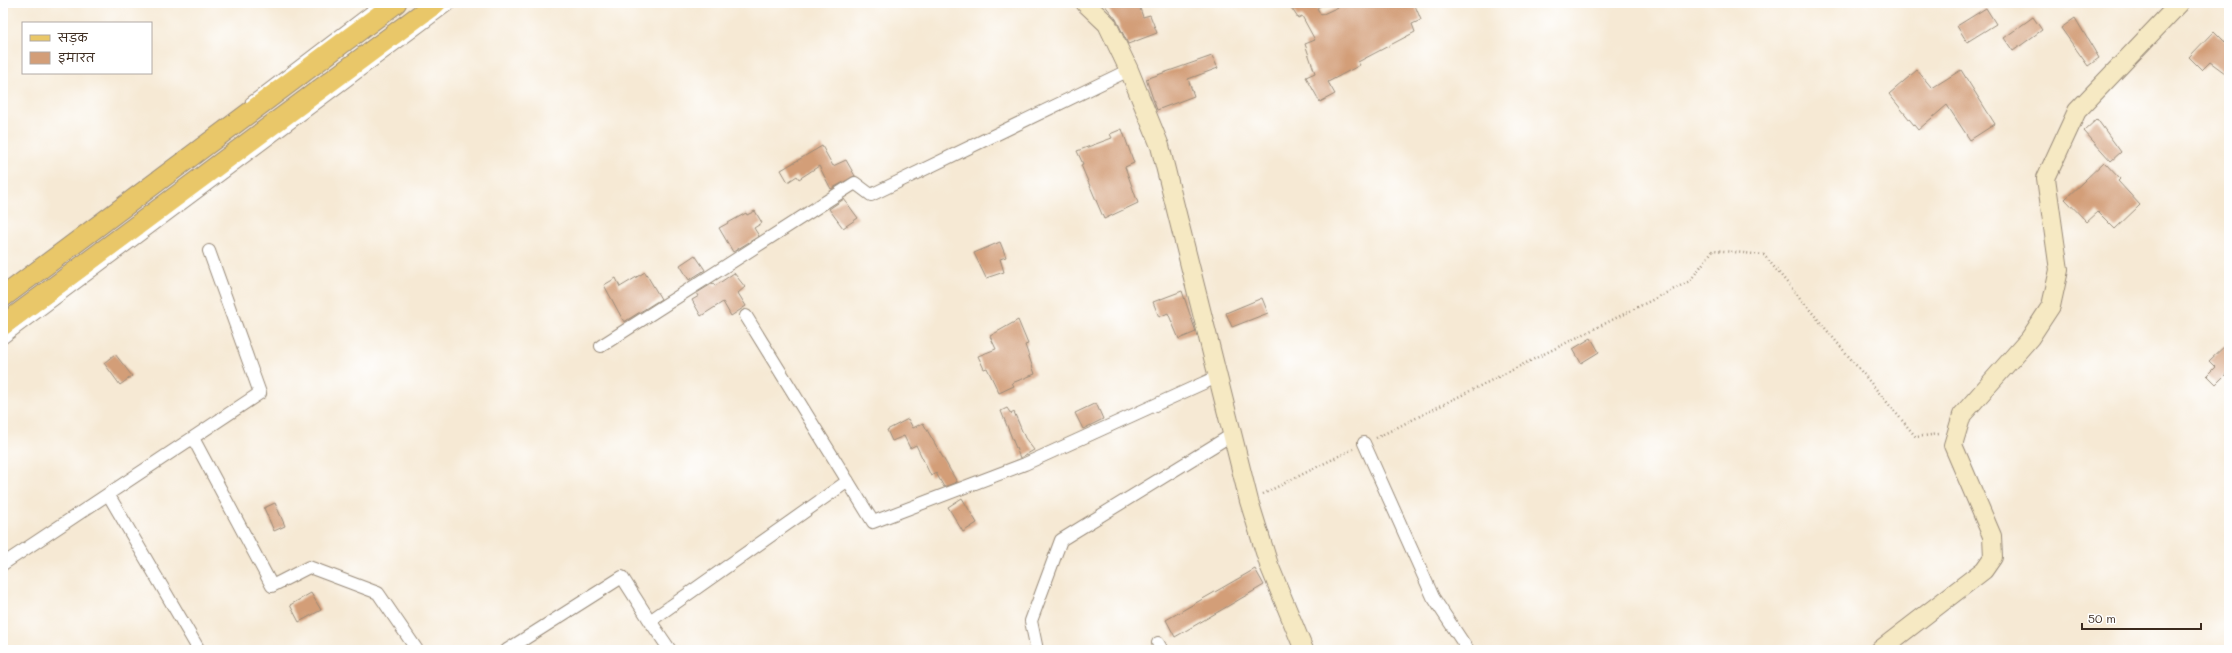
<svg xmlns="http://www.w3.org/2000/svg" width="2232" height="653" viewBox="0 0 2232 653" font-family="Mali,'Playpen Sans Deva',sans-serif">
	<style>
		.building { fill: #d39e78 }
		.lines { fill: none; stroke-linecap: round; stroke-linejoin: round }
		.lane-casing { stroke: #988a79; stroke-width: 8 }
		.street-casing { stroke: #988a79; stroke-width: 14 }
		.secondary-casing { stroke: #988a79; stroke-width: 20 }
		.primary-casing { stroke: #988a79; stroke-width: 22 }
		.path { stroke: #988a79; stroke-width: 2.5; stroke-dasharray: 1 3; stroke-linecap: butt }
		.lane { stroke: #fff; stroke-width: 6 }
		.street { stroke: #fff; stroke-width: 12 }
		.secondary { stroke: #f6e9c3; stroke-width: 18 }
		.primary { stroke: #e9c769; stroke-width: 20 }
	</style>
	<rect width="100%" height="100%" fill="#fff"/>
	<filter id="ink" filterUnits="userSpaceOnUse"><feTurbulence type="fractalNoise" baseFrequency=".025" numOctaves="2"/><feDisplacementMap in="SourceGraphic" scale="8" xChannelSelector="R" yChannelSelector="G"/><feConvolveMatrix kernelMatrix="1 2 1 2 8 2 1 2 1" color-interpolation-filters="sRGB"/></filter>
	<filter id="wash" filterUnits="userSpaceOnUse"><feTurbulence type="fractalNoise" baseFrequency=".012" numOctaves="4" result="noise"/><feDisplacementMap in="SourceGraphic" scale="16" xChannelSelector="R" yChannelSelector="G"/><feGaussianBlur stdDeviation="0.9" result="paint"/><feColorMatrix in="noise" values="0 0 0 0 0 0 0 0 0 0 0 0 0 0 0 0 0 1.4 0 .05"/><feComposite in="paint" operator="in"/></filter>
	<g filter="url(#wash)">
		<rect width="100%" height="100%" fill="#f6e9d4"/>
		<g id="blocks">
			<path class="building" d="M1103,3H1138L1143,17L1150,15L1157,33L1128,44L1116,19Z
				M1288,3H1326L1317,8L1321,15L1347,3H1414L1421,20L1412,24L1415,32L1358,62L1360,65L1328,82L1335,94L1320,102L1306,77L1315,73L1305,44L1315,40L1302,16L1298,18Z
				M1986,8L1996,24L1967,42L1957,26Z
				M2033,17L2042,30L2013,51L2004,38Z
				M2075,18L2099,58L2088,66L2061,28Z
				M2214,31L2229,46V76L2210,62L2202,70L2189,57Z
				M1212,56L1218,68L1188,79L1194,96L1157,110L1146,79Z
				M1917,70L1932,88L1961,70L1995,124L1970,140L1947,105L1918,130L1889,94Z
				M2097,119L2121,152L2111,161L2084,131Z
				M1122,129L1134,163L1125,167L1138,203L1104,219L1081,165L1083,164L1077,151L1112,138L1110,134Z
				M822,146L833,166L846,160L855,176L831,189L819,166L799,179L797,176L788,182L781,170Z
				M2104,162L2120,179L2118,181L2140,205L2115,229L2098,212L2087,222L2065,199Z
				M844,199L858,218L843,228L829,209Z
				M755,211L762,223L754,228L759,236L733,252L719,228L746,213L747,215Z
				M1000,242L1006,257L1000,259L1004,272L986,278L974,253Z
				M695,255L705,270L689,280L680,265Z
				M645,272L661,299L624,322L604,285L616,278L620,287Z
				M734,273L745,287L738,293L746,306L731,316L723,302L701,316L692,300L699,296L697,293L713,283L715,286Z
				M1182,291L1196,332L1179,339L1168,313L1159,317L1153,302Z
				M1262,298L1268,313L1232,327L1226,313Z
				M1018,320L1028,344L1025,345L1035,374L1012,383L1014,386L999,393L987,368L984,369L978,356L996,349L990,336Z
				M1591,338L1599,352L1581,363L1573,349Z
				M2229,342V371L2216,384L2207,375L2215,367L2209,361Z
				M115,354L132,376L120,385L104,363Z
				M1096,403L1103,419L1083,429L1075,413Z
				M1007,408L1011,414L1014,412L1025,438L1034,450L1020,458L1001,411Z
				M908,419L913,428L923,423L957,482L944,487L936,473L931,476L916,445L910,448L904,436L892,441L887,430Z
				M962,498L977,523L963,532L948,507Z
				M275,503L285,526L274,531L264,508Z
				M1255,569L1264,585L1175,637L1166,620Z
				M311,593L321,610L299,622L290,605Z"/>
		</g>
	</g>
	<g filter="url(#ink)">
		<use href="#blocks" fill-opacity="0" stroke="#988a79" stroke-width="1"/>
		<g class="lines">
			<defs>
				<path id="lane" d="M249,101L378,3
					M3,341L455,3"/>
				<path id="street" d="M746,316L873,522L1025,464L1219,376
					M601,346L855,183L871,195L1129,70
					M193,438L272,586L309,567L378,593L417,650
					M1364,443L1433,597L1468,650
					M108,494L199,650
					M3,564L260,393L209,251
					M1158,643L1162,650
					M507,650L622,577L650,621
					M670,650L650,621L848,481
					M1037,650L1031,621L1061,540L1233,434"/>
				<path id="secondary" d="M1085,3L1107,24L1129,70L1160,146L1249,501L1269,565L1304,650
					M1880,650L1984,570L1993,557L1992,536L1953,445L1962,415L2030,338L2051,306L2059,270L2046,178L2077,111L2180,3"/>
				<path id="primary" d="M3,297L396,3
					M3,325L436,3"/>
			</defs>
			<use href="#lane" class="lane-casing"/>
			<use href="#street" class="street-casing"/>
			<use href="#secondary" class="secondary-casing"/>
			<use href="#primary" class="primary-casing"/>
			<path class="path" d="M1376,438L1690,281L1713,250L1764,255L1916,437L1939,434
				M1263,494L1353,449"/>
			<use href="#lane" class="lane"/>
			<use href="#street" class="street"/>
			<use href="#secondary" class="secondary"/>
			<use href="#primary" class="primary"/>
		</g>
	</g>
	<rect width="2232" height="653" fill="none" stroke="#fff" stroke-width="16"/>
	<rect x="22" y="22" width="130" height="52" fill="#ffffff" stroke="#b1aaa5"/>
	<rect x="30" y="35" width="20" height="6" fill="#e9c769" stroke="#b1aaa5"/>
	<text x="58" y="42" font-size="12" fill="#3b2a1e">सड़क</text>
	<rect x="30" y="52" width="20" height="12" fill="#d39e78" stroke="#b1aaa5"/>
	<text x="58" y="62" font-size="12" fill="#3b2a1e">इमारत</text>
	<path d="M2082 623v6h119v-6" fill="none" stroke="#3b2a1e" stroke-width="2"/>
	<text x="2088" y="623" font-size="12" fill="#3b2a1e" stroke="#ffffff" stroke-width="3" paint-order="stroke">50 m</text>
</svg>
